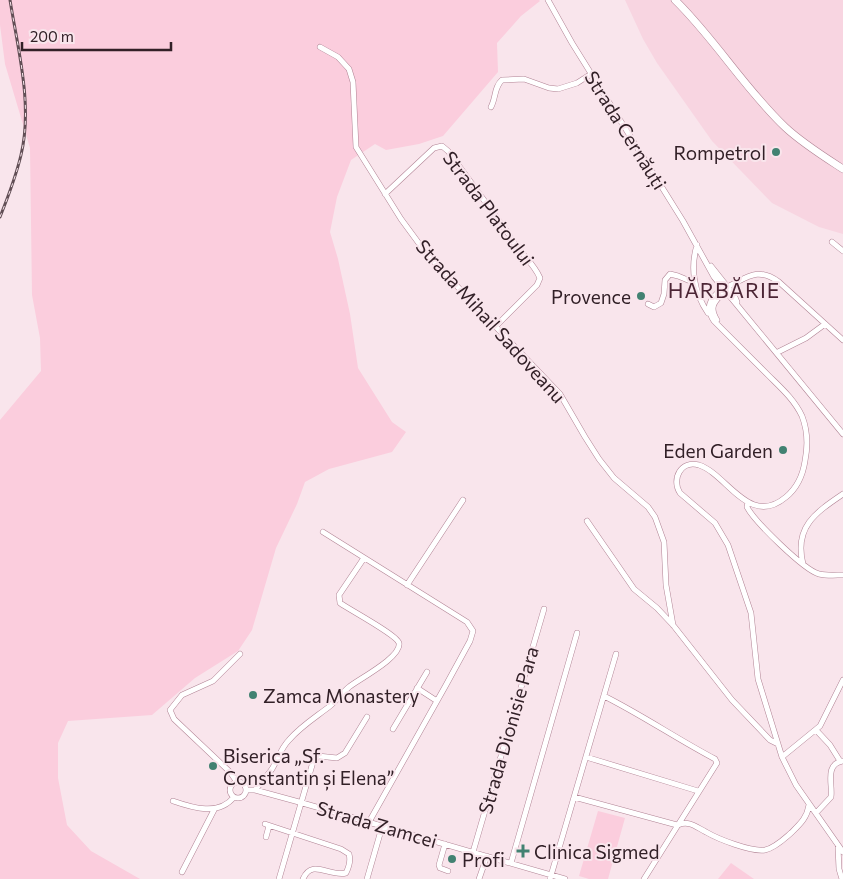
<svg xmlns="http://www.w3.org/2000/svg" width="843" height="879" viewBox="0 0 843 879" font-family="Commissioner,sans-serif">
	<style>
		.built { fill: #f8d5e1 }
		.green { fill: #fbcddd }
		.lines { fill: none; stroke-linecap: round; stroke-linejoin: round }
		.minor-casing { stroke: #b18394; stroke-width: 6 }
		.major-casing { stroke: #b18394; stroke-width: 8 }
		.minor { stroke: #fff; stroke-width: 5 }
		.major { stroke: #fff; stroke-width: 7 }
		.rail-casing { stroke: #614e55; stroke-width: 3 }
		.rail { stroke: #f9e5ec; stroke-width: 1; stroke-dasharray: 4; stroke-linecap: butt }
		.poi-dot { fill: #428272; stroke: #f9e5ec; stroke-width: 2 }
		.labels { text-anchor: middle; dominant-baseline: central; stroke-width: 4; stroke-linejoin: round; paint-order: stroke }
		.street-label { font-size: 19px; fill: #322027; stroke: #f9e5ec }
		.poi-label { font-size: 19px; fill: #322027; stroke: #f9e5ec; text-anchor: start }
		.quarter-label { font-size: 21px; letter-spacing: 1px; fill: #4c2535; stroke: #f9e5ec }
	</style>
	<rect width="100%" height="100%" fill="#f9e5ec"/>
	<path class="built" d="M625,0H843V234L819,227L772,203L712,141L657,63L643,39Z"/>
	<path class="green" d="M0,0H539L540,1L521,16L497,43L498,72L443,136L419,144L386,150L375,144L351,160L337,197L330,232L338,259L350,314L358,368L392,422L406,432L392,452L329,469L305,482L297,504L276,548L252,630L238,651L195,678L152,715L68,721L58,743V778L67,825L91,851L140,879H0V420L41,371L40,338L32,295L30,148L5,64L0,25Z
		M598,811L625,818L608,879H589L579,876Z
		M731,863L754,879H718Z"/>
	<g class="lines">
		<defs>
			<path id="minor" d="M548,0L572,43L683,221L714,277L843,434
				M320,47L338,57L349,69L353,82L356,147L401,219L426,253L453,282L560,394L585,437L599,459L614,478L648,507L655,517L664,542L666,585L673,625
				M491,107C496,98 494,87 502,80L524,79L549,88L558,89L577,83L591,74
				M385,194L434,148L442,146L448,151L508,233C516,250 533,261 540,278L537,285L496,326
				M832,242L843,251
				M697,245C690,268 694,293 708,313
				M711,266L734,295L737,302
				M648,304L654,307L661,303L664,294L665,280L670,274L678,276L695,283
				M717,320C707,304 718,300 726,289
				M843,340L779,282C757,266 747,278 727,287C713,294 703,305 714,321C732,339 750,357 768,375C780,387 794,399 802,416C807,429 808,446 805,461C803,474 797,488 786,497C749,528 727,474 699,465C681,460 671,479 680,493L715,523L728,545L751,613L758,679L782,757L796,785L843,852
				M778,352L806,338L825,324
				M748,502L747,507C754,521 804,570 819,574C827,576 836,575 843,575
				M587,521L634,589L657,608L673,625L732,700L770,740L778,744
				M323,532L467,622L473,631L470,641L446,685L369,822
				M803,564C794,527 815,513 843,494
				M407,585L463,500
				M417,688L437,701
				M604,696C642,715 677,739 715,759L717,763L644,879
				M393,729L427,672
				M816,730L830,745L840,761
				M586,757L698,791
				M782,757L820,726L843,680
				M237,782L230,772L174,719L170,710L182,695L213,681L240,654
				M230 790a8 8 0 1 1 16 0a8 8 0 1 1-16 0Z
				M246,790H255L299,802L565,879
				M255,790C261,783 267,776 272,769C278,759 281,748 289,740C301,726 316,717 330,706C337,700 342,693 349,687C359,679 402,657 399,643C397,635 350,610 340,603L339,595L364,558
				M574,797L677,825
				M173,801C193,808 219,816 234,797
				M816,813L831,797C833,785 824,764 843,761
				M265,824L341,849L349,854C351,861 349,867 346,873C329,877 312,858 303,879
				M678,825C689,820 696,827 706,832C718,839 751,852 765,850C775,848 784,839 791,833C800,824 807,818 809,805
				M266,837L269,826
				M445,844L439,865L440,868L448,871
				M838,847L839,869L842,879
				M473,852L544,609
				M511,863L577,633
				M182,872L214,810
				M279,879L313,762L318,756L337,758L345,753L367,717
				M367,879L382,827
				M479,879L487,856
				M550,879L616,654"/>
			<path id="major" d="M675,0C715,39 744,88 785,127C802,143 823,156 843,169"/>
		</defs>
		<use href="#minor" class="minor-casing"/>
		<use href="#major" class="major-casing"/>
		<use href="#minor" class="minor"/>
		<use href="#major" class="major"/>
		<defs>
			<path id="rail" d="M0,217C8,197 16,176 21,155C33,105 18,50 10,0"/>
		</defs>
		<use href="#rail" class="rail-casing"/>
		<use href="#rail" class="rail"/>
	</g>
	<g class="poi-dot">
		<circle cx="776" cy="152" r="5"/>
		<circle cx="641" cy="296" r="5"/>
		<circle cx="783" cy="450" r="5"/>
		<circle cx="253" cy="695" r="5"/>
		<circle cx="213" cy="766" r="5"/>
		<path d="M520.5 843.5h5v5h5v5h-5v5h-5v-5h-5v-5h5z"/>
		<circle cx="452" cy="859" r="5"/>
	</g>
	<g class="labels">
		<g class="street-label">
			<text transform="translate(626 130) rotate(58)">Strada Cernăuți</text>
			<text transform="translate(489 208) rotate(53)">Strada Platoului</text>
			<text transform="translate(491 321) rotate(48)">Strada Mihail Sadoveanu</text>
			<text transform="translate(508 730) rotate(-74)">Strada Dionisie Para</text>
			<text transform="translate(377 824) rotate(16)">Strada Zamcei</text>
		</g>
		<g class="poi-label">
			<text x="766" y="152" text-anchor="end">Rompetrol</text>
			<text x="631" y="296" text-anchor="end">Provence</text>
			<text x="773" y="450" text-anchor="end">Eden Garden</text>
			<text x="263" y="695">Zamca Monastery</text>
			<text x="223" y="755">Biserica „Sf.<tspan x="223" dy="22">Constantin și Elena”</tspan></text>
			<text x="534" y="851">Clinica Sigmed</text>
			<text x="462" y="859">Profi</text>
		</g>
		<g class="quarter-label">
			<text x="724" y="289">HĂRBĂRIE</text>
		</g>
	</g>
	<path d="M22 42v8h149v-8" fill="none" stroke="#322027" stroke-width="2.5"/>
	<text x="30" y="42" font-size="15" fill="#322027" stroke="#f9e5ec" stroke-width="4" paint-order="stroke">200 m</text>
</svg>
